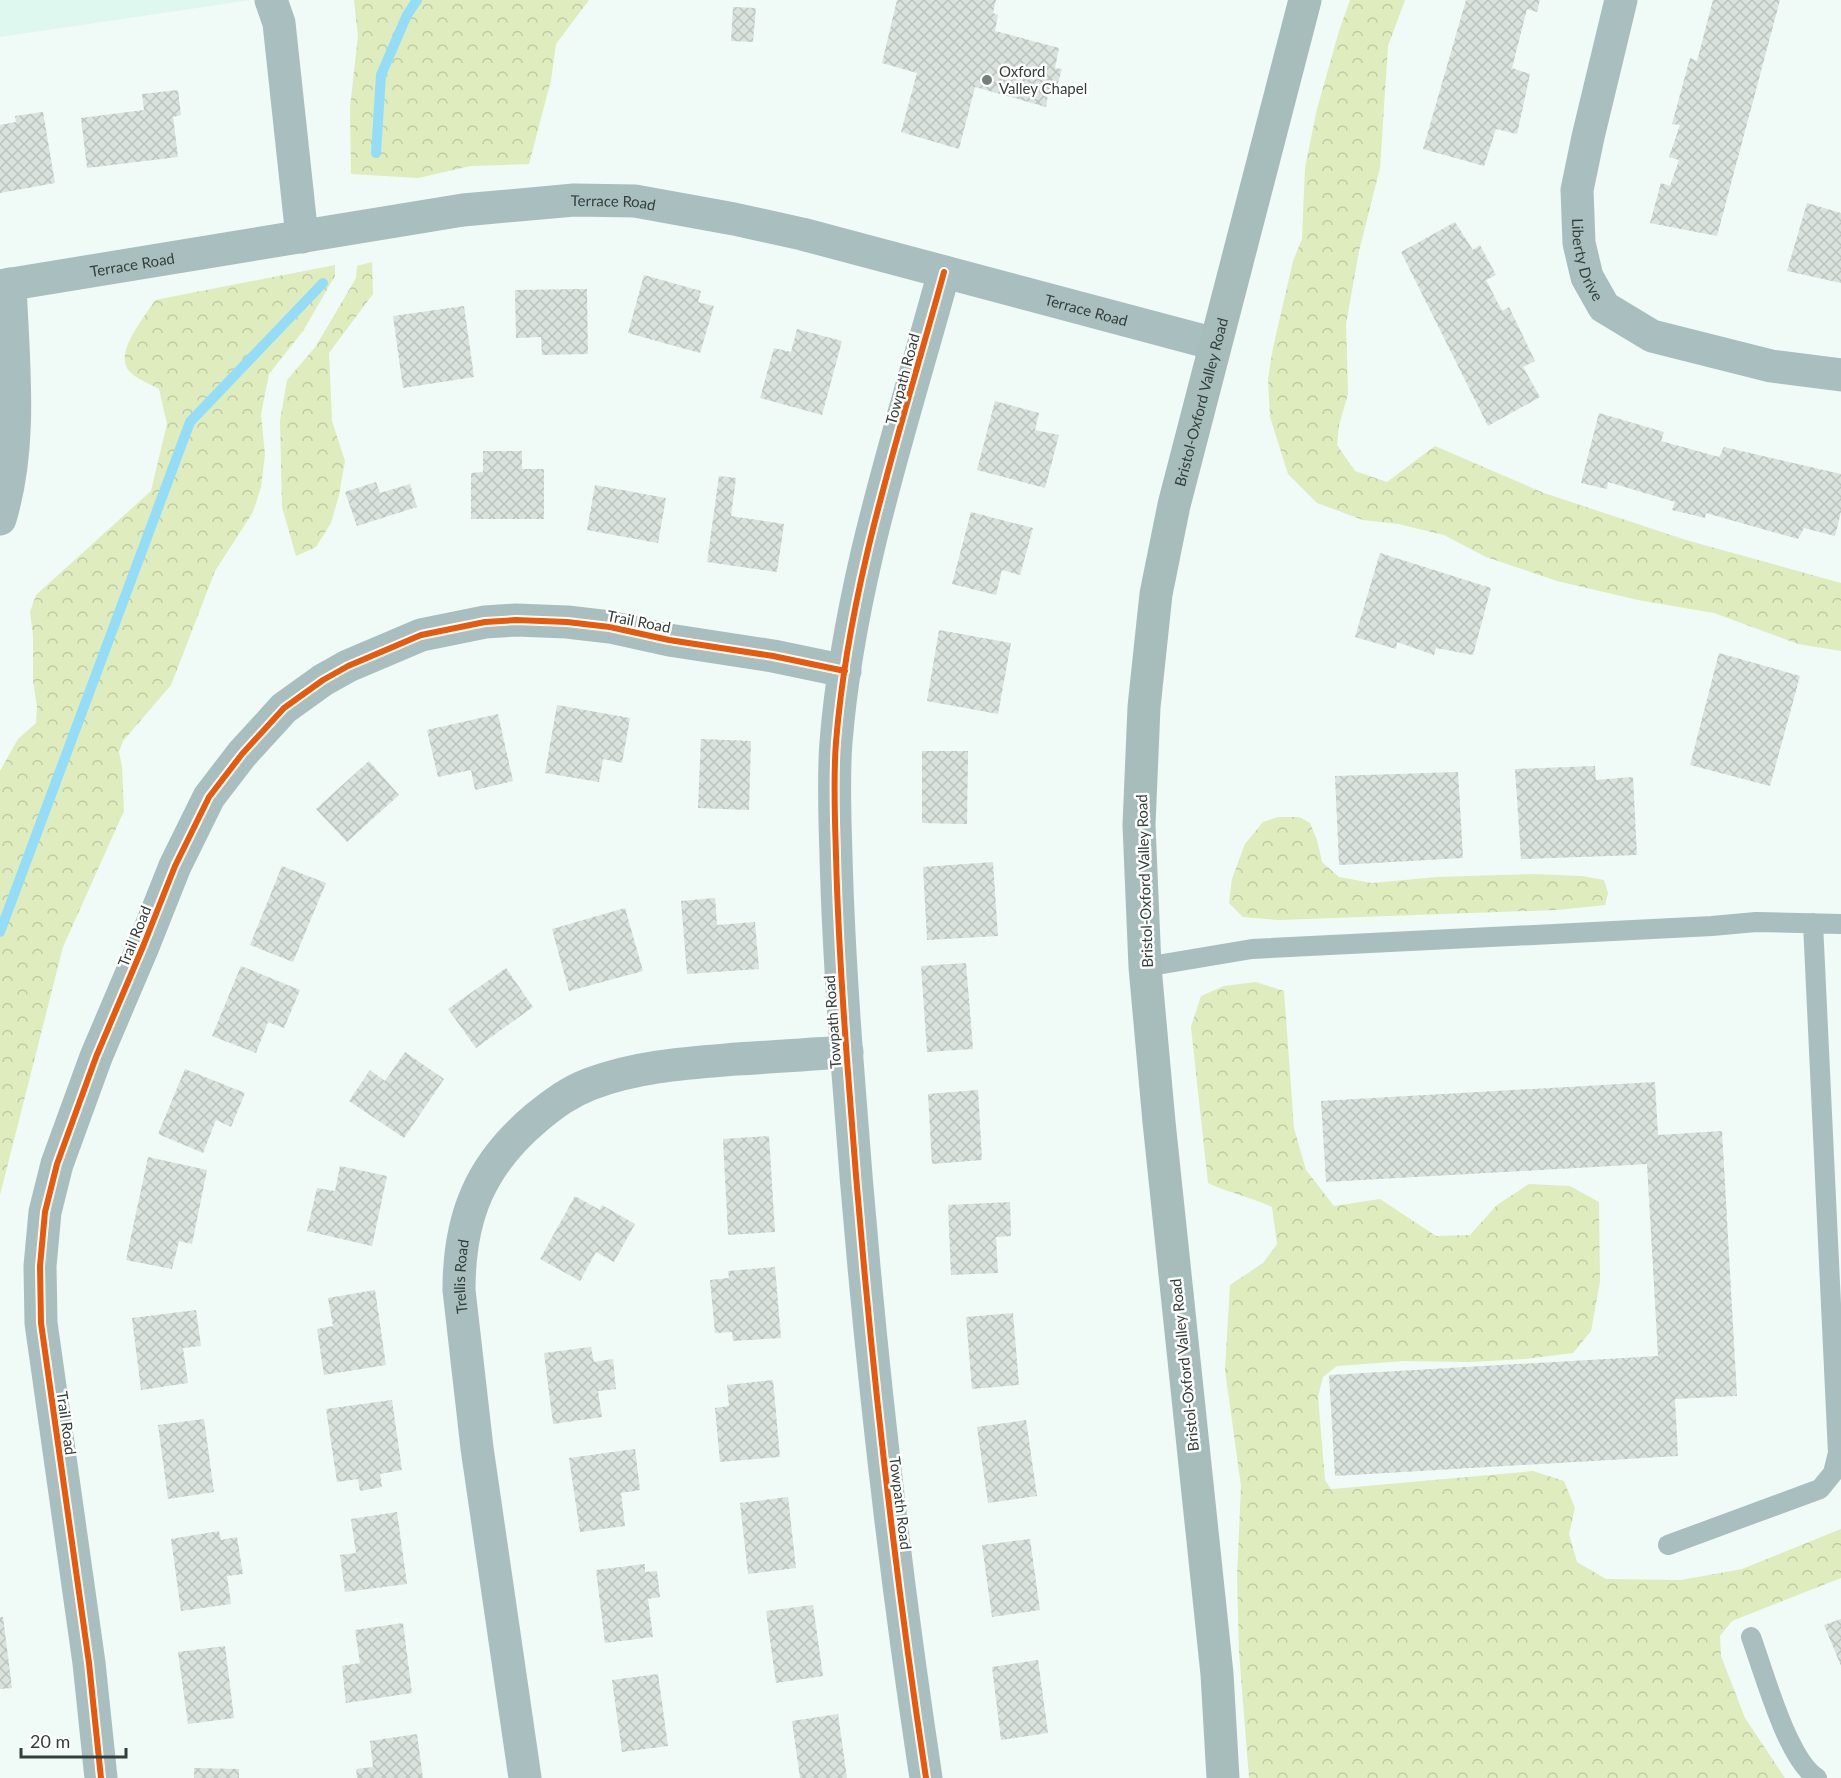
<svg xmlns="http://www.w3.org/2000/svg" width="1841" height="1778" viewBox="0 0 1841 1778" font-family="Lato,sans-serif">
	<style>
		.built { fill: #def8ef }
		.forest { fill: url(#forest-crowns) }
		.lines { fill: none; stroke-linecap: round; stroke-linejoin: round }
		.stream { stroke: #94ddf9; stroke-width: 10 }
		.building { fill: url(#building-cross-hatch) }
		.service { stroke: #a8bebf; stroke-width: 20 }
		.minor { stroke: #a8bebf; stroke-width: 33 }
		.secondary { stroke: #a6bdbc; stroke-width: 33 }
		.cycleway-casing { stroke: #fff; stroke-width: 10 }
		.cycleway { stroke: #e8590c; stroke-width: 6 }
		.poi-dot { fill: #75807c; stroke: #fff; stroke-width: 2 }
		.labels { text-anchor: middle; dominant-baseline: central; stroke-width: 5; stroke-linejoin: round; paint-order: stroke }
		.poi-label { font-size: 15px; fill: #333f3a; stroke: #fff; text-anchor: start }
		.street-label { font-size: 15px; fill: #333f3a; stroke: #fff }
	</style>
	<defs>
		<pattern id="forest-crowns" width="20" height="18" patternUnits="userSpaceOnUse" patternTransform="scale(1.5)"><rect width="20" height="18" fill="#dfecbd"/><path d="M2 6a3 3 0 1 1 6 0M12 15a3 3 0 1 1 6 0" fill="none" stroke="#c0cba3"/></pattern>
		<pattern id="building-cross-hatch" width="8" height="8" patternUnits="userSpaceOnUse" patternTransform="scale(1.5)"><rect width="8" height="8" fill="#d9e2dc"/><path d="M0 0l8 8M0 8l8-8" fill="none" stroke="#bbc3be"/></pattern>
	</defs>
	<rect width="100%" height="100%" fill="#f0faf7"/>
	<path class="built" d="M0,0H251L0,37Z"/>
	<path class="forest" d="M354,0H589L556,44L551,80L529,164L471,166L418,178L351,174L350,107L358,36Z
		M1350,0H1405L1388,46L1380,168L1359,251L1346,324L1348,394L1339,425L1337,445L1355,471L1387,482L1435,446L1544,493L1686,540L1841,583V651L1798,644L1714,613L1638,600L1557,581L1486,557L1444,535L1398,524L1363,520L1317,503L1288,474L1270,417L1268,379L1273,348L1293,261L1302,239L1305,168L1317,109L1339,31Z
		M372,262L373,294L329,353L332,421L345,461L339,495L331,523L316,547L296,556L282,507L280,421L287,380L316,346L356,278L357,266Z
		M335,265V276L303,331L269,374L261,414L265,455L261,487L253,512L215,571L171,685L123,741L119,752L122,767L124,811L63,947L0,1195V771L18,739L36,723L37,707L33,681V635L30,612L36,595L151,491L167,424L159,389C150,384 137,379 130,372C112,354 145,317 155,300Z
		M1278,817H1299L1310,823L1317,840L1322,862L1339,877L1372,883L1437,877L1533,874L1582,876L1604,880L1608,893L1605,905L1557,910L1278,920L1243,917L1229,903L1232,879L1245,844L1263,822Z
		M1256,982L1284,991L1294,1128L1306,1170L1334,1206L1380,1199L1436,1236L1470,1235L1497,1205L1529,1184L1570,1186L1599,1202L1600,1282L1591,1331L1573,1353L1525,1359L1470,1362L1404,1361L1337,1366L1323,1377L1318,1397L1325,1480L1331,1489L1344,1488L1533,1471L1564,1481L1575,1508L1569,1534L1577,1562L1606,1579L1681,1580L1742,1569L1841,1529V1578L1732,1621L1720,1636L1721,1656L1745,1718L1785,1778H1249L1239,1652L1237,1576L1241,1486L1225,1370L1230,1285L1263,1263L1277,1244L1272,1207C1251,1197 1228,1193 1208,1183L1191,1027L1201,996L1224,986Z"/>
	<g class="lines">
		<path class="stream" d="M376,153L381,75L407,15L417,0
			M0,932L190,422L323,283"/>
	</g>
	<path class="building" d="M897,0H996L993,13L998,15L995,31L1059,48L1055,68L1062,69L1056,90L1049,89L1046,107L975,87L959,149L901,132L917,73L882,63Z
		M1466,0H1540L1537,12L1527,9L1512,68L1530,74L1517,134L1496,129L1484,166L1423,149Z
		M1713,0H1780L1717,236L1650,223L1661,183L1670,186L1679,160L1669,157L1680,125L1672,124L1690,58L1697,61Z
		M733,7L756,8L753,42L731,41Z
		M178,90L181,115L173,117L178,157L87,168L81,118L144,110L142,94Z
		M43,112L55,183L0,193V125L16,122L15,116Z
		M1807,203L1841,213V283L1787,271Z
		M1455,222L1473,250L1480,245L1496,275L1486,280L1502,311L1509,307L1535,361L1523,367L1540,397L1488,426L1401,252Z
		M644,275L701,291L698,302L714,306L700,353L628,333Z
		M587,289L588,354L542,355L541,337L516,338L515,290Z
		M464,306L474,377L403,388L393,316Z
		M797,329L842,341L822,415L760,398L774,348L791,352Z
		M995,401L1039,413L1035,430L1059,435L1045,488L977,470Z
		M1599,413L1664,432L1661,441L1719,457L1724,447L1841,474V512L1835,536L1804,528L1798,539L1706,513L1705,518L1672,510L1675,502L1608,482L1607,489L1581,483Z
		M483,451H522V469H544V519H471V473L483,472Z
		M719,476L736,478L731,516L784,524L777,572L707,562Z
		M376,482L380,493L410,484L417,507L357,526L345,492Z
		M595,485L666,498L658,543L587,530Z
		M971,512L1033,528L1020,575L1002,570L996,595L952,584Z
		M1380,553L1491,588L1473,655L1436,648L1434,655L1397,642L1396,649L1355,637Z
		M939,630L1011,643L998,714L927,701Z
		M1719,653L1800,676L1770,786L1690,765Z
		M557,705L630,718L622,763L603,759L599,782L545,773Z
		M498,714L513,781L475,790L471,770L438,777L427,730Z
		M701,739L751,741L749,810L698,808Z
		M922,751H968L967,824L922,823Z
		M369,761L399,795L347,842L316,809Z
		M1595,766L1596,780L1633,777L1637,855L1521,859L1515,769Z
		M1458,772L1463,858L1339,865L1335,776Z
		M993,862L998,936L927,940L923,867Z
		M282,866L326,883L293,962L250,945Z
		M715,898L717,925L755,922L759,969L687,974L681,901Z
		M625,908L643,971L569,991L552,929Z
		M966,963L973,1049L927,1052L921,966Z
		M241,966L300,990L284,1028L268,1022L256,1053L212,1036Z
		M506,968L533,1007L476,1048L448,1009Z
		M405,1052L444,1079L404,1138L349,1101L370,1070L385,1081Z
		M185,1069L245,1093L231,1127L216,1120L203,1153L158,1134Z
		M1655,1082L1658,1135L1722,1131L1737,1396L1675,1399L1678,1456L1335,1476L1329,1375L1658,1356L1647,1164L1326,1182L1321,1101Z
		M978,1090L982,1160L932,1164L928,1094Z
		M769,1136L775,1232L728,1235L723,1139Z
		M148,1157L207,1170L192,1244L179,1241L172,1269L126,1260Z
		M340,1166L387,1176L372,1246L307,1231L317,1188L335,1191Z
		M575,1196L600,1210L602,1205L635,1224L614,1262L596,1252L580,1281L540,1259Z
		M1010,1202L1011,1236L996,1237L998,1273L951,1275L948,1205Z
		M775,1267L781,1338L733,1341L732,1332L715,1333L710,1280L729,1278L728,1271Z
		M375,1290L386,1365L324,1375L317,1329L333,1326L328,1298Z
		M196,1310L201,1346L183,1348L188,1383L141,1390L132,1318Z
		M1013,1313L1019,1385L972,1389L966,1317Z
		M591,1347L594,1362L613,1359L616,1389L598,1391L602,1417L553,1424L544,1353Z
		M773,1380L780,1457L720,1462L715,1408L729,1406L727,1385Z
		M392,1400L402,1470L380,1474L382,1487L360,1491L358,1479L337,1482L326,1409Z
		M204,1419L214,1492L168,1499L158,1425Z
		M1026,1420L1037,1496L988,1503L977,1427Z
		M635,1449L640,1490L621,1493L625,1526L580,1532L569,1458Z
		M788,1497L796,1568L748,1574L740,1503Z
		M397,1512L407,1584L345,1592L340,1555L356,1553L351,1519Z
		M219,1531L221,1540L237,1537L243,1574L227,1576L231,1604L181,1611L171,1539Z
		M1030,1539L1040,1610L992,1617L982,1545Z
		M645,1564V1572L657,1571L660,1597L648,1599L653,1637L605,1643L596,1570Z
		M813,1605L823,1676L776,1683L766,1611Z
		M0,1617H3L12,1688L0,1689Z
		M1841,1619V1666L1824,1625Z
		M403,1623L412,1693L346,1703L342,1666L360,1663L355,1630Z
		M225,1646L234,1718L188,1724L178,1652Z
		M1038,1660L1048,1733L1001,1740L992,1667Z
		M658,1674L668,1746L622,1752L612,1680Z
		M838,1714L847,1778H800L792,1721Z
		M417,1734L423,1778H357L356,1769L373,1767L370,1741Z
		M194,1768L239,1769V1778H194Z"/>
	<g class="lines">
		<path class="service" d="M1145,967L1252,949L1712,926L1756,922L1841,924
			M1668,1545L1820,1489L1833,1473L1838,1453L1813,923
			M1751,1637C1764,1672 1787,1759 1817,1778"/>
		<g class="minor">
			<path d="M271,0L279,23L302,237"/>
			<path id="s1" d="M1621,0L1588,137L1577,190L1579,243L1587,277L1604,307L1652,336L1771,366L1841,375"/>
			<path id="s2" d="M0,286L463,210L574,200L635,201L734,219L802,234L1215,344"/>
			<path d="M0,519C23,443 13,362 10,284"/>
			<path d="M101,1778L89,1663L41,1323L40,1266L45,1212L57,1164L96,1057L144,944L175,866L209,797L242,754L284,708L323,680L348,666L421,635L485,622L516,620L567,622L610,627L669,640L773,656L845,671"/>
			<path id="s3" d="M525,1778L477,1448L459,1290C459,1217 480,1165 536,1118C553,1104 569,1092 590,1084C637,1066 688,1063 737,1059C774,1057 810,1054 847,1052"/>
			<path d="M926,1778C891,1548 866,1317 849,1086C843,1009 838,933 836,856C835,818 833,780 836,742C849,581 902,426 944,272"/>
		</g>
		<path class="secondary" id="s4" d="M1223,1778L1217,1674L1159,1122L1145,967L1139,825L1144,707L1156,594L1174,505L1305,0"/>
		<defs>
			<path id="cycleway" d="M101,1778L89,1663L41,1323L40,1266L45,1212L57,1164L96,1057L144,944L175,866L209,797L242,754L284,708L323,680L348,666L421,635L485,622L516,620L567,622L610,627L669,640L773,656L845,671
				M926,1778C891,1548 866,1317 849,1086C843,1009 838,933 836,856C835,818 833,780 836,742C849,581 902,426 944,272"/>
		</defs>
		<use href="#cycleway" class="cycleway-casing"/>
		<use href="#cycleway" class="cycleway"/>
	</g>
	<circle class="poi-dot" cx="987" cy="80" r="6"/>
	<g class="labels">
		<g class="poi-label">
			<text x="999" y="71">Oxford<tspan x="999" dy="17">Valley Chapel</tspan></text>
		</g>
		<g class="street-label">
			<text stroke="none"><textPath href="#s2" startOffset="620">Terrace Road</textPath></text>
			<text stroke="none"><textPath href="#s1" startOffset="266">Liberty Drive</textPath></text>
			<text stroke="none"><textPath href="#s2" startOffset="134">Terrace Road</textPath></text>
			<text stroke="none"><textPath href="#s2" startOffset="1106">Terrace Road</textPath></text>
			<text transform="translate(902 379) rotate(-75)">Towpath Road</text>
			<text stroke="none"><textPath href="#s4" startOffset="1386">Bristol-Oxford Valley Road</textPath></text>
			<text transform="translate(639 621) rotate(11)">Trail Road</text>
			<text transform="translate(1144 881) rotate(-92)">Bristol-Oxford Valley Road</text>
			<text transform="translate(134 936) rotate(-68)">Trail Road</text>
			<text transform="translate(832 1022) rotate(-94)">Towpath Road</text>
			<text stroke="none"><textPath href="#s3" startOffset="506">Trellis Road</textPath></text>
			<text transform="translate(1184 1365) rotate(-96)">Bristol-Oxford Valley Road</text>
			<text transform="translate(67 1423) rotate(82)">Trail Road</text>
			<text transform="translate(901 1503) rotate(83)">Towpath Road</text>
		</g>
	</g>
	<path d="M21 1748v9h105v-9" fill="none" stroke="#333f3a" stroke-width="3"/>
	<text x="30" y="1748" font-size="18" fill="#333f3a" stroke="#ffffff" stroke-width="4.5" paint-order="stroke">20 m</text>
</svg>
